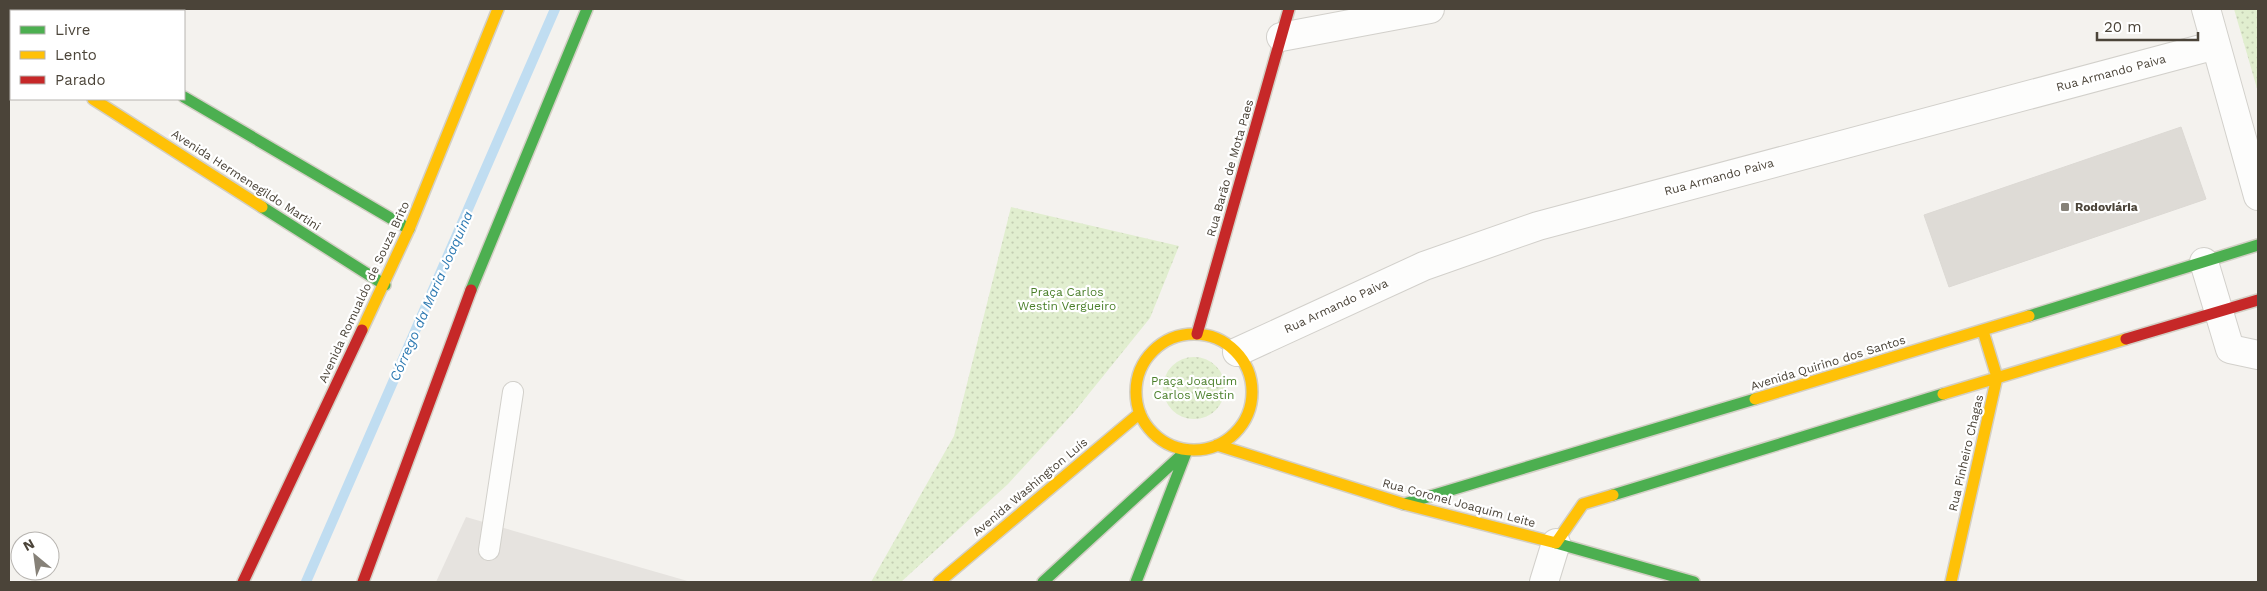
<svg xmlns="http://www.w3.org/2000/svg" width="2267" height="591" viewBox="0 0 2267 591" font-family="'Work Sans',sans-serif">
	<style>
		.park { fill: url(#park-dots) }
		.parking { fill: #e6e3df }
		.lines { fill: none; stroke-linecap: round; stroke-linejoin: round }
		.stream { stroke: #c0ddf1; stroke-width: 10 }
		.building { fill: #dedbd6; stroke: #dcd9d4 }
		.lane-casing { stroke: #d2d0cb; stroke-width: 22 }
		.street-casing { stroke: #d2d0cb; stroke-width: 30 }
		.fast-casing { stroke: #d3cfc5; stroke-width: 14 }
		.slow-casing { stroke: #d3cfc5; stroke-width: 14 }
		.jam-casing { stroke: #d3cfc5; stroke-width: 14 }
		.lane { stroke: #fdfdfc; stroke-width: 20 }
		.street { stroke: #fdfdfc; stroke-width: 28 }
		.fast { stroke: #4caf50; stroke-width: 11 }
		.slow { stroke: #ffc107; stroke-width: 11 }
		.jam { stroke: #c62828; stroke-width: 11 }
		.poi-dot { fill: #868178; stroke: #fff; stroke-width: 2 }
		.labels { text-anchor: middle; dominant-baseline: central; stroke-width: 4.5; stroke-linejoin: round; paint-order: stroke }
		.street-label { font-size: 12px; fill: #4b4439; stroke: #fff }
		.poi-label { font-size: 12px; font-weight: bold; fill: #4b4439; stroke: #fff; text-anchor: start }
		.park-label { font-size: 12px; fill: #4a7f2a; stroke: #fff }
		.water-label { font-size: 14px; font-style: italic; fill: #2e7ab2; stroke: #fff }
	</style>
	<defs>
		<pattern id="park-dots" width="8" height="8" patternUnits="userSpaceOnUse" patternTransform="scale(1.25)"><rect width="8" height="8" fill="#e1eecf"/><path d="M2 2h.1M6 6h.1" fill="none" stroke="#c3cdb2" stroke-width="1.8" stroke-linecap="round"/></pattern>
	</defs>
	<rect width="100%" height="100%" fill="#f4f2ee"/>
	<path class="park" d="M2234,9H2258V92Z
		M1011,207L1179,246L1150,318L1075,411L1008,484L901,582H871L954,436Z
		M1163 388a31 31 0 1 1 62 0a31 31 0 1 1-62 0Z"/>
	<path class="parking" d="M466,517L691,582H436Z"/>
	<g class="lines">
		<path class="stream" d="M306,582L555,9"/>
	</g>
	<path class="building" d="M2181,127L2206,199L1949,287L1924,215Z"/>
	<g class="lines">
		<defs>
			<path id="lane" d="M489,550L513,392"/>
			<path id="street" d="M2206,9L2258,196
				M133,11L135,9
				M1281,37L1430,9
				M2204,262L2230,349L2258,355
				M1237,352L1424,266L1538,226L2216,45
				M1544,582L1556,543"/>
			<path id="fast" d="M9,35L11,37
				M184,97L409,229
				M262,207L385,285
				M471,290L587,9
				M2029,316L2258,245
				M1613,495L1943,394
				M1404,504L1755,399
				M1556,543L1694,582
				M1043,582L1187,450
				M1136,582L1187,450"/>
			<path id="slow" d="M93,99L262,207
				M362,330L409,229L498,9
				M1136 392a58 58 0 1 1 116 0a58 58 0 1 1-116 0Z
				M1943,394L2126,339
				M1755,399L2029,316
				M1217,445L1404,504L1556,543L1583,504L1613,495
				M939,582L1140,413
				M1951,582L1997,377L1983,331"/>
			<path id="jam" d="M43,9L46,11
				M1197,334L1289,9
				M2126,339L2258,300
				M243,582L362,330
				M363,582L471,290"/>
		</defs>
		<use href="#lane" class="lane-casing"/>
		<use href="#street" class="street-casing"/>
		<use href="#fast" class="fast-casing"/>
		<use href="#slow" class="slow-casing"/>
		<use href="#jam" class="jam-casing"/>
		<use href="#lane" class="lane"/>
		<use href="#street" class="street"/>
		<use href="#fast" class="fast"/>
		<use href="#slow" class="slow"/>
		<use href="#jam" class="jam"/>
	</g>
	<rect class="poi-dot" x="2060" y="202" width="10" height="10" rx="2.5"/>
	<g class="labels">
		<g class="street-label">
			<text transform="translate(2111 73) rotate(-15)">Rua Armando Paiva</text>
			<text transform="translate(1230 168) rotate(-74)">Rua Barão de Mota Paes</text>
			<text transform="translate(1719 177) rotate(-15)">Rua Armando Paiva</text>
			<text transform="translate(246 180) rotate(33)">Avenida Hermenegildo Martini</text>
			<text transform="translate(364 292) rotate(-65)">Avenida Romualdo de Souza Brito</text>
			<text transform="translate(1336 306) rotate(-25)">Rua Armando Paiva</text>
			<text transform="translate(1828 363) rotate(-17)">Avenida Quirino dos Santos</text>
			<text transform="translate(1966 453) rotate(-77)">Rua Pinheiro Chagas</text>
			<text transform="translate(1030 487) rotate(-40)">Avenida Washington Luís</text>
			<text transform="translate(1459 503) rotate(15)">Rua Coronel Joaquim Leite</text>
		</g>
		<g class="poi-label">
			<text x="2075" y="207">Rodoviária</text>
		</g>
		<g class="park-label">
			<text x="1067" y="292">Praça Carlos<tspan x="1067" dy="14">Westin Vergueiro</tspan></text>
			<text x="1194" y="381">Praça Joaquim<tspan x="1194" dy="14">Carlos Westin</tspan></text>
		</g>
		<g class="water-label">
			<text transform="translate(431 296) rotate(-66)">Córrego da Maria Joaquina</text>
		</g>
	</g>
	<rect width="2267" height="591" fill="none" stroke="#4b4439" stroke-width="20"/>
	<rect x="10" y="10" width="175" height="90" fill="#ffffff" stroke="#b7b4b0"/>
	<rect x="20" y="26" width="25" height="8" fill="#4caf50" stroke="#b7b4b0"/>
	<text x="55" y="35" font-size="15" fill="#4b4439">Livre</text>
	<rect x="20" y="51" width="25" height="8" fill="#ffc107" stroke="#b7b4b0"/>
	<text x="55" y="60" font-size="15" fill="#4b4439">Lento</text>
	<rect x="20" y="76" width="25" height="8" fill="#c62828" stroke="#b7b4b0"/>
	<text x="55" y="85" font-size="15" fill="#4b4439">Parado</text>
	<g transform="translate(35 556) rotate(331)"><circle r="24" fill="#ffffff" stroke="#b7b4b0"/>
	<path d="M0-4L9 19L0 12L-9 19Z" fill="#868178"/>
	<text y="-8" font-size="14" font-weight="bold" text-anchor="middle" fill="#4b4439">N</text>
	</g>
	<path d="M2097 32v8h101v-8" fill="none" stroke="#4b4439" stroke-width="2.5"/>
	<text x="2104" y="32" font-size="15" fill="#4b4439" stroke="#ffffff" stroke-width="4" paint-order="stroke">20 m</text>
</svg>
